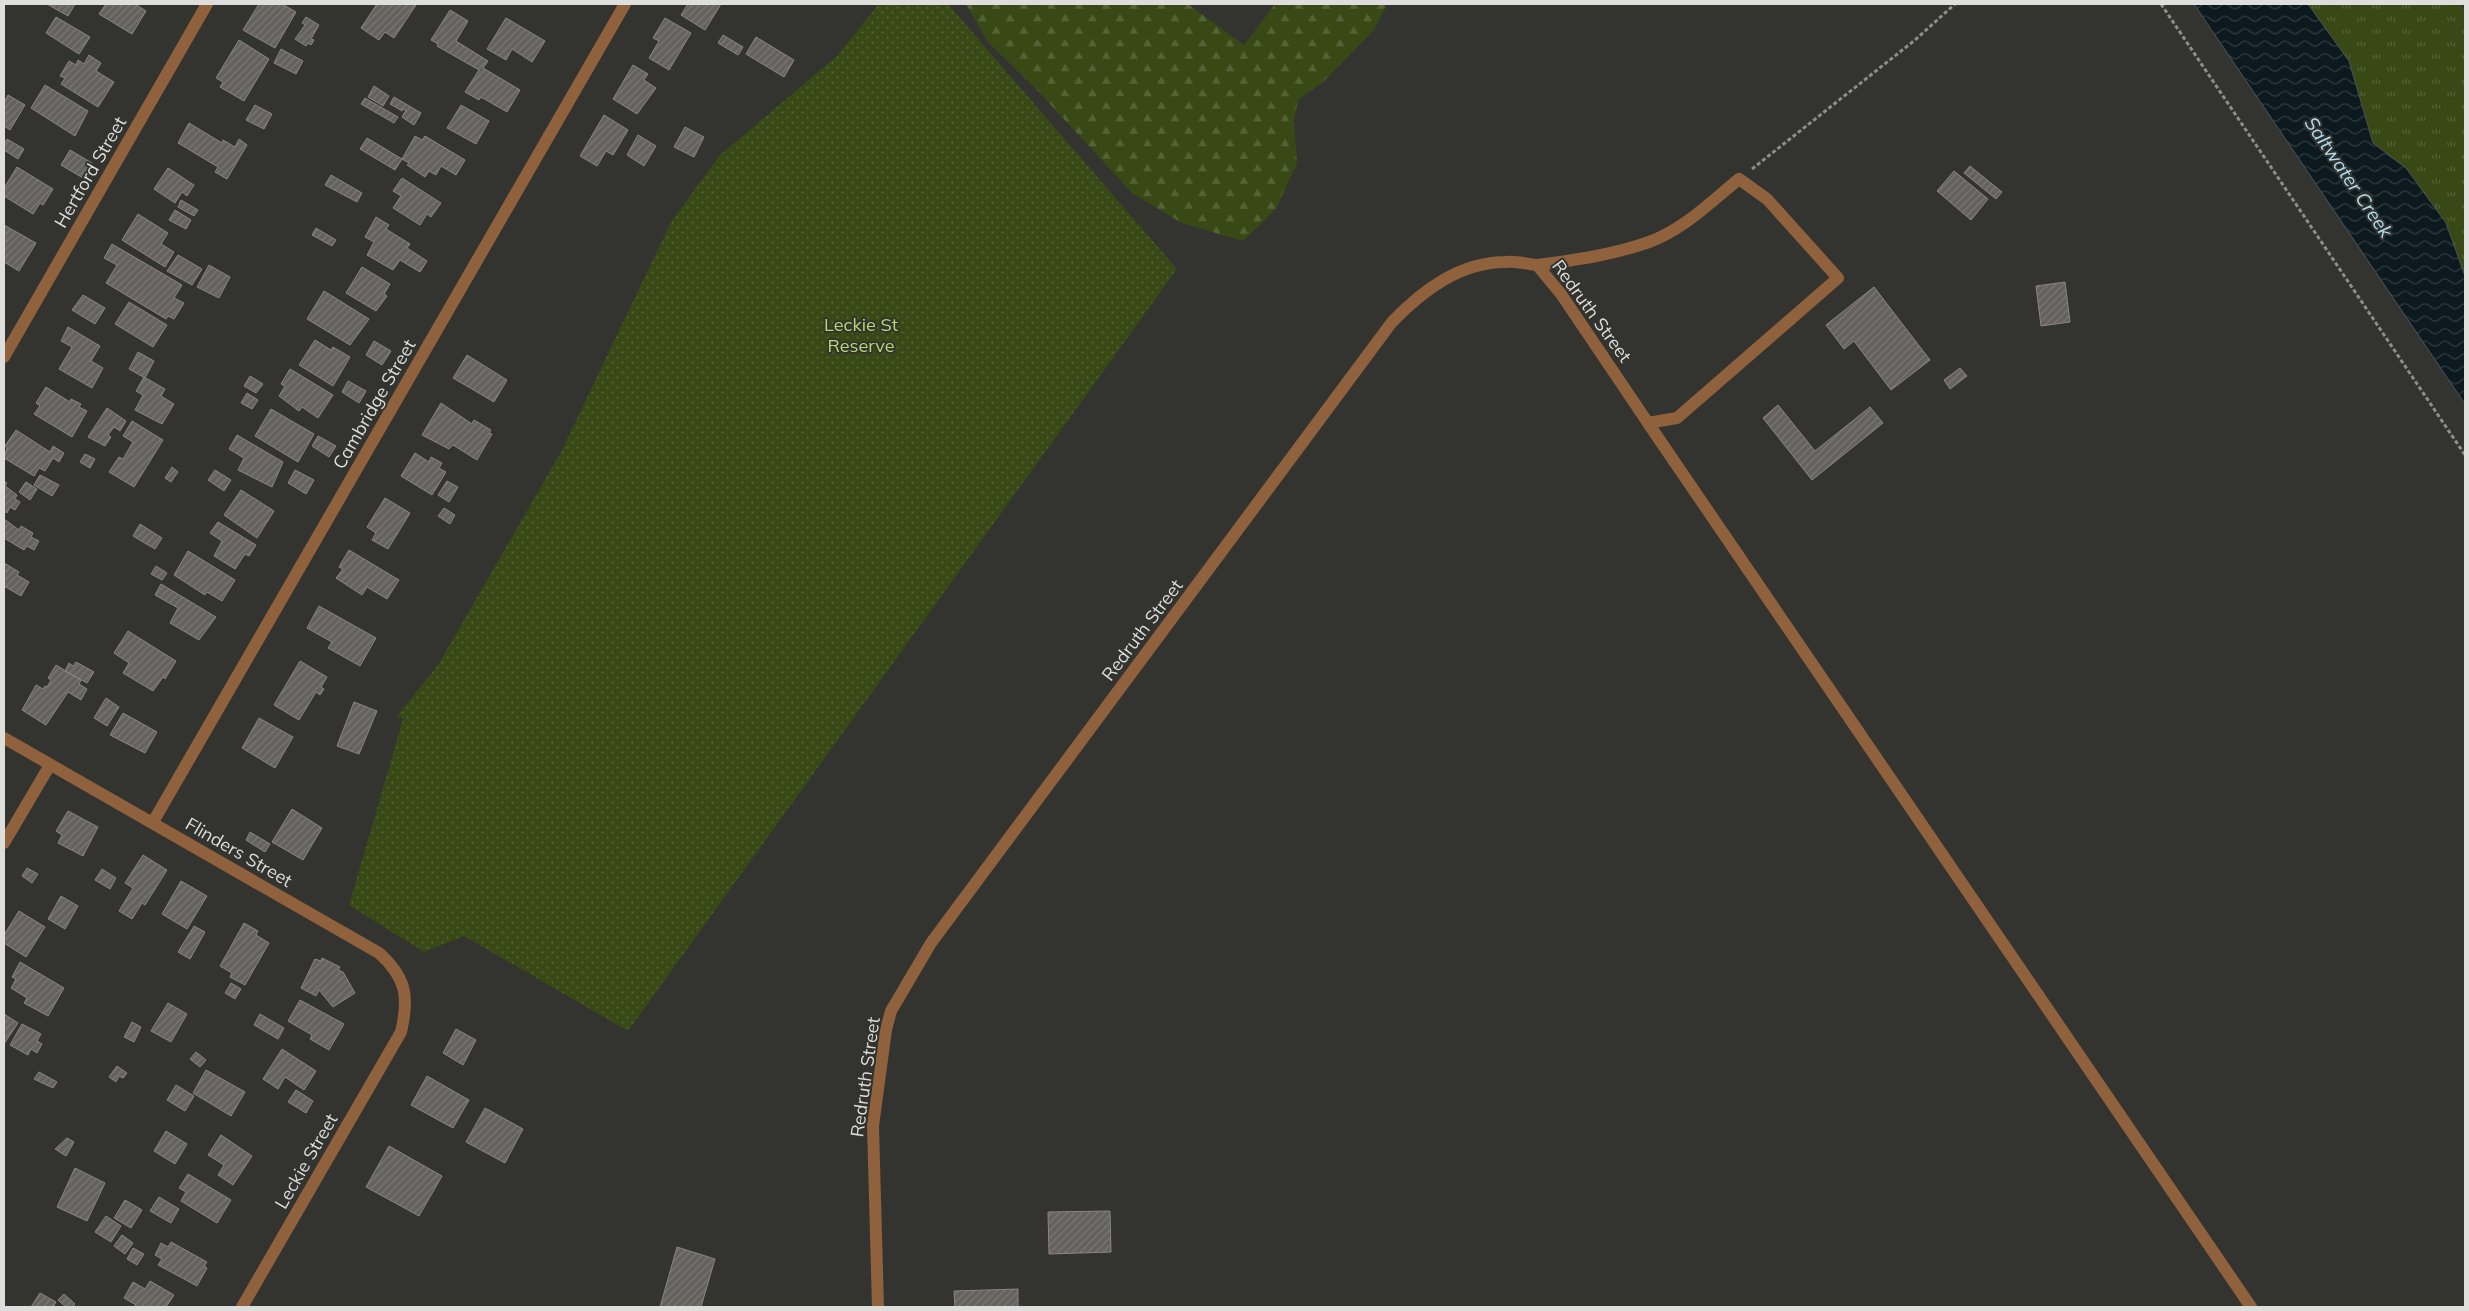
<svg xmlns="http://www.w3.org/2000/svg" width="2469" height="1311" viewBox="0 0 2469 1311" font-family="Mulish,sans-serif">
	<style>
		.grass { fill: url(#grass-tufts) }
		.forest { fill: url(#forest-firs) }
		.park { fill: url(#park-dots) }
		.water { fill: url(#water-waves); stroke: #4b5558 }
		.building { fill: url(#building-hatch); stroke: #898684 }
		.lines { fill: none; stroke-linecap: round; stroke-linejoin: round }
		.path { stroke: #8d8d8b; stroke-width: 3; stroke-dasharray: 4 2.5; stroke-linecap: butt }
		.lane { stroke: #8f613c; stroke-width: 12 }
		.street { stroke: #8f613c; stroke-width: 12 }
		.labels { text-anchor: middle; dominant-baseline: central; stroke-width: 4; stroke-linejoin: round; paint-order: stroke }
		.street-label { font-size: 18px; fill: #dededc; stroke: #333330 }
		.park-label { font-size: 18px; fill: #b4dc6d; stroke: #333330 }
		.water-label { font-size: 19px; font-style: italic; fill: #afdef5; stroke: #333330 }
	</style>
	<defs>
		<pattern id="grass-tufts" width="24" height="20" patternUnits="userSpaceOnUse" patternTransform="scale(1.25)"><rect width="24" height="20" fill="#384915"/><path d="M3 7l-1-3M5 7V3M7 7l1-3M15 17l-1-3M17 17v-4M19 17l1-3" fill="none" stroke="#546336"/></pattern>
		<pattern id="forest-firs" width="22" height="20" patternUnits="userSpaceOnUse" patternTransform="scale(1.25)"><rect width="22" height="20" fill="#384915"/><path d="M5 1l3.5 6h-7zM16 11l3.5 6h-7z" fill="#546336"/></pattern>
		<pattern id="park-dots" width="8" height="8" patternUnits="userSpaceOnUse" patternTransform="scale(1.25)"><rect width="8" height="8" fill="#384915"/><path d="M2 2h.1M6 6h.1" fill="none" stroke="#546336" stroke-width="1.8" stroke-linecap="round"/></pattern>
		<pattern id="water-waves" width="16" height="10" patternUnits="userSpaceOnUse" patternTransform="scale(1.25)"><rect width="16" height="10" fill="#0c1a20"/><path d="M0 5q4-4 8 0t8 0" fill="none" stroke="#2f3b40"/></pattern>
		<pattern id="building-hatch" width="6" height="6" patternUnits="userSpaceOnUse" patternTransform="scale(1.25)"><rect width="6" height="6" fill="#64615f"/><path d="M-1 1l2-2M0 6l6-6M5 7l2-2" fill="none" stroke="#7a7775"/></pattern>
	</defs>
	<rect width="100%" height="100%" fill="#333330"/>
	<path class="grass" d="M2308,4H2460L2465,12V276L2446,223L2406,168L2373,143L2349,61Z"/>
	<path class="forest" d="M966,4H1188L1244,45L1275,4H1387L1374,30L1323,82L1298,100L1294,121L1297,163L1276,209L1243,241L1182,223L1132,193L1039,92L988,42Z"/>
	<path class="park" d="M879,4H948L1177,269L628,1031L464,936L424,952L349,905L403,719L397,716L438,665L562,450L671,222L720,155L837,56Z"/>
	<path class="water" d="M2194,4H2308L2349,61L2373,143L2406,168L2446,223L2465,276V404Z"/>
	<path class="building" d="M47,4H75L68,16Z
		M106,4H135L146,11L132,34L99,14Z
		M259,4H282L296,12L275,48L243,30Z
		M377,4H414L416,5L394,38L385,32L379,40L361,28Z
		M688,4H721L705,30L681,15Z
		M450,10L468,21L456,41L488,61L483,68L520,90L507,112L481,97L479,100L465,92L479,70L437,46L438,44L431,40Z
		M56,17L90,37L79,54L46,33Z
		M306,17L319,25L311,39L314,40L311,45L308,43L306,46L295,39L305,25L302,23Z
		M506,18L545,41L532,62L512,49L506,60L487,49Z
		M665,18L691,33L669,70L649,58L659,41L653,38Z
		M723,35L743,47L738,55L718,43Z
		M756,37L794,60L784,77L746,54Z
		M239,40L269,59L244,101L220,87L223,82L216,78Z
		M281,49L303,61L296,74L274,63Z
		M89,55L101,63L96,71L114,82L98,107L61,84L65,78L60,76L69,61L76,65L78,60L84,64Z
		M633,65L648,74L644,80L656,88L637,114L613,99Z
		M45,85L88,111L75,136L31,108Z
		M374,86L389,96L383,106L368,97Z
		M8,95L25,105L10,130L4,126V103Z
		M394,97L421,113L414,125L402,117L406,110L403,109L402,111L390,104Z
		M365,98L398,117L394,123L361,104Z
		M255,105L272,114L264,129L246,120Z
		M461,105L489,121L476,144L447,128Z
		M604,115L628,130L613,155L606,151L597,166L580,156Z
		M189,123L222,143L223,140L235,147L239,139L247,145L227,179L215,172L218,167L178,143Z
		M685,127L704,137L694,157L674,147Z
		M638,135L656,146L644,166L627,155Z
		M415,136L422,140L425,136L465,160L456,175L441,166L436,175L429,171L425,177L407,165L409,163L402,159Z
		M367,138L402,159L395,170L360,149Z
		M7,139L24,149L18,159L4,150V144Z
		M70,150L92,163L83,178L61,165Z
		M1970,166L2002,192L1996,199L1964,173Z
		M17,167L53,189L43,205L40,203L33,214L4,196V188Z
		M168,168L194,185L187,196L182,192L175,203L154,189Z
		M1954,171L1988,199L1971,220L1937,191Z
		M331,175L362,193L357,202L325,185Z
		M402,178L441,203L431,217L427,214L420,225L393,208L401,196L393,191Z
		M181,200L198,210L194,216L178,207Z
		M175,210L191,220L186,229L169,220Z
		M138,214L168,233L161,244L174,252L165,267L122,240Z
		M376,217L389,225L386,229L410,244L407,248L427,261L420,272L400,260L393,270L367,255L374,242L365,237Z
		M4,225L36,243L19,271L4,262Z
		M316,228L336,240L332,246L312,235Z
		M112,244L182,285L174,298L184,303L174,319L168,316L166,319L106,283L117,265L104,258Z
		M178,255L202,269L192,285L167,271Z
		M209,265L230,277L219,298L197,287Z
		M362,267L390,284L384,294L387,296L376,311L346,293Z
		M2065,282L2070,322L2041,326L2036,286Z
		M1874,287L1930,360L1891,390L1854,341L1844,349L1826,325Z
		M324,291L369,319L350,345L307,319Z
		M83,295L105,308L95,324L72,310Z
		M129,302L167,325L153,347L115,324Z
		M68,327L100,346L91,361L103,368L92,388L59,369L72,347L61,341Z
		M315,340L331,350L333,347L350,357L333,386L299,365Z
		M374,341L391,351L382,365L366,355Z
		M138,352L154,361L145,378L129,369Z
		M467,355L507,380L494,402L453,378Z
		M1960,368L1967,376L1950,389L1944,380Z
		M290,369L333,395L318,418L302,407L299,411L279,396L285,386L281,384Z
		M250,376L263,384L256,393L244,386Z
		M144,377L165,389L161,396L174,404L162,424L135,410L143,395L136,391Z
		M348,381L366,391L359,403L342,392Z
		M46,387L70,402L71,399L81,404L79,407L87,411L72,437L34,414L40,406L36,403Z
		M247,393L258,400L252,409L241,403Z
		M441,403L472,424L474,420L491,430L489,433L492,434L477,460L453,445L449,449L422,435Z
		M1778,405L1815,451L1870,407L1883,423L1812,480L1763,418Z
		M107,408L126,421L120,431L114,427L108,435L111,437L105,446L88,437Z
		M271,409L314,434L298,462L255,436Z
		M132,421L163,440L134,487L109,472L119,457L123,459L133,442L123,436Z
		M16,430L50,452L53,446L64,453L59,462L53,458L45,471L39,468L34,476L4,458L7,448L5,446Z
		M237,435L283,462L272,487L238,470L244,458L229,449Z
		M318,436L336,446L329,457L312,446Z
		M415,453L429,462L431,457L442,463L439,468L446,472L432,495L401,476Z
		M85,454L95,459L90,468L80,462Z
		M172,467L178,472L171,482L165,478Z
		M215,470L231,480L224,491L208,480Z
		M295,470L314,480L306,494L288,483Z
		M40,475L59,485L52,496L34,485Z
		M4,481L7,483L5,486L17,495L15,499L20,502L15,510L10,507L7,513L4,511Z
		M447,481L458,487L449,502L438,495Z
		M26,482L37,489L30,500L19,492Z
		M241,490L274,511L257,538L224,515Z
		M385,498L410,513L388,549L372,540L376,533L367,527Z
		M444,508L455,515L450,524L438,516Z
		M4,519L19,530L21,526L33,533L31,537L39,541L34,550L27,546L24,550L4,538Z
		M218,522L256,545L249,556L245,554L235,569L214,556L222,541L210,533Z
		M140,524L162,538L155,549L133,536Z
		M349,550L399,580L387,599L367,587L362,595L336,578L343,569L339,567Z
		M188,551L235,580L222,601L207,592L205,595L174,575Z
		M4,563L19,572L17,575L29,582L21,596L4,586Z
		M156,566L167,573L162,580L151,574Z
		M161,584L216,617L199,640L170,623L178,608L155,595Z
		M319,606L376,638L360,666L328,648L332,642L307,628Z
		M128,631L176,661L165,679L163,677L153,691L123,673L129,663L114,653Z
		M300,661L327,677L321,687L324,689L320,695L316,692L299,720L274,705Z
		M76,662L94,672L87,683L65,671L69,663L73,666Z
		M56,665L81,680L79,684L87,689L81,700L68,692L46,725L22,710L36,685L43,689L45,686L47,687L51,680L48,678Z
		M106,698L119,707L107,726L94,718Z
		M354,702L377,711L359,754L337,746Z
		M123,713L157,732L145,753L110,735Z
		M259,718L293,737L275,768L242,748Z
		M292,809L322,828L303,860L272,842Z
		M68,811L98,827L83,856L58,843L62,835L56,831Z
		M250,832L270,844L265,852L246,840Z
		M143,855L167,870L145,905L142,903L132,919L119,911L133,888L125,883Z
		M27,868L38,874L32,883L22,876Z
		M102,869L116,878L110,889L95,880Z
		M181,881L207,896L187,929L162,914Z
		M61,896L78,906L65,929L48,919Z
		M19,911L45,927L26,957L4,943V935Z
		M244,923L258,931L256,935L269,943L245,985L230,977L232,973L220,966Z
		M194,926L205,932L190,959L178,952Z
		M322,958L340,967L338,970L343,972L355,993L333,1007L319,990L316,996L301,988L315,959L321,961Z
		M20,962L64,988L48,1016L24,1003L27,998L11,988L16,979L12,977Z
		M231,983L241,989L235,999L225,993Z
		M300,1000L344,1024L329,1050L310,1039L312,1035L288,1021Z
		M168,1003L187,1014L171,1042L151,1031Z
		M4,1014L18,1023L4,1044Z
		M260,1014L284,1028L278,1039L254,1025Z
		M132,1022L141,1027L134,1042L124,1037Z
		M22,1024L41,1034L37,1041L42,1044L37,1053L31,1049L28,1055L10,1045Z
		M456,1029L476,1040L463,1065L443,1053Z
		M282,1049L316,1071L304,1090L285,1077L278,1089L263,1079Z
		M196,1052L206,1060L200,1067L190,1059Z
		M117,1066L127,1073L123,1078L119,1076L116,1082L109,1077Z
		M206,1070L245,1092L231,1116L193,1093Z
		M39,1072L57,1082L53,1088L34,1079Z
		M427,1076L469,1100L453,1128L411,1105Z
		M176,1085L194,1096L185,1111L167,1100Z
		M296,1090L313,1101L306,1113L288,1102Z
		M485,1108L523,1129L505,1163L466,1142Z
		M166,1131L187,1144L175,1164L154,1151Z
		M221,1135L252,1156L233,1185L218,1175L224,1165L208,1155Z
		M67,1138L74,1142L66,1156L55,1149Z
		M389,1146L442,1176L419,1216L366,1187Z
		M75,1168L105,1183L87,1221L57,1207Z
		M188,1174L231,1200L217,1223L181,1201L186,1192L179,1188Z
		M159,1197L179,1209L171,1223L150,1211Z
		M125,1200L142,1210L131,1228L114,1218Z
		M1110,1211L1111,1252L1049,1254L1048,1212Z
		M106,1216L121,1226L111,1242L95,1232Z
		M122,1235L133,1243L125,1254L114,1246Z
		M171,1242L207,1262L204,1266L207,1268L197,1286L158,1265L162,1259L155,1255L161,1243L168,1247Z
		M677,1247L715,1259L701,1307H660Z
		M133,1248L144,1254L137,1265L127,1259Z
		M150,1281L174,1295L166,1307H134L136,1305L124,1298L133,1282L145,1289Z
		M1018,1289V1307H955L954,1291Z
		M40,1293L56,1302L53,1307H31Z
		M64,1294L75,1304L72,1307H66L58,1300Z"/>
	<g class="lines">
		<path class="path" d="M2161,4L2465,455
			M1752,169L1915,40L1955,4"/>
		<path class="lane" d="M1648,423L2251,1307"/>
		<path class="street" d="M4,357L207,4
			M4,738L379,953C407,978 409,998 401,1032L242,1307
			M153,822L625,4
			M4,843L50,765
			M878,1307L873,1126L886,1030L891,1011L931,943L1392,322C1423,290 1460,262 1506,262C1516,261 1527,264 1537,265L1561,294L1648,423L1677,418L1838,278L1767,199L1739,179C1712,201 1683,230 1649,242C1613,255 1575,260 1537,265"/>
	</g>
	<g class="labels">
		<g class="street-label">
			<text transform="translate(90 172) rotate(-60)">Hertford Street</text>
			<text transform="translate(1592 311) rotate(54)">Redruth Street</text>
			<text transform="translate(374 404) rotate(-60)">Cambridge Street</text>
			<text transform="translate(1142 630) rotate(-53)">Redruth Street</text>
			<text transform="translate(239 852) rotate(30)">Flinders Street</text>
			<text transform="translate(865 1077) rotate(-82)">Redruth Street</text>
			<text transform="translate(306 1161) rotate(-60)">Leckie Street</text>
		</g>
		<g class="park-label">
			<text x="861" y="324">Leckie St<tspan x="861" dy="21">Reserve</tspan></text>
		</g>
		<g class="water-label">
			<text transform="translate(2349 177) rotate(56)">Saltwater Creek</text>
		</g>
	</g>
	<rect width="2469" height="1311" fill="none" stroke="#dededc" stroke-width="10"/>
</svg>
